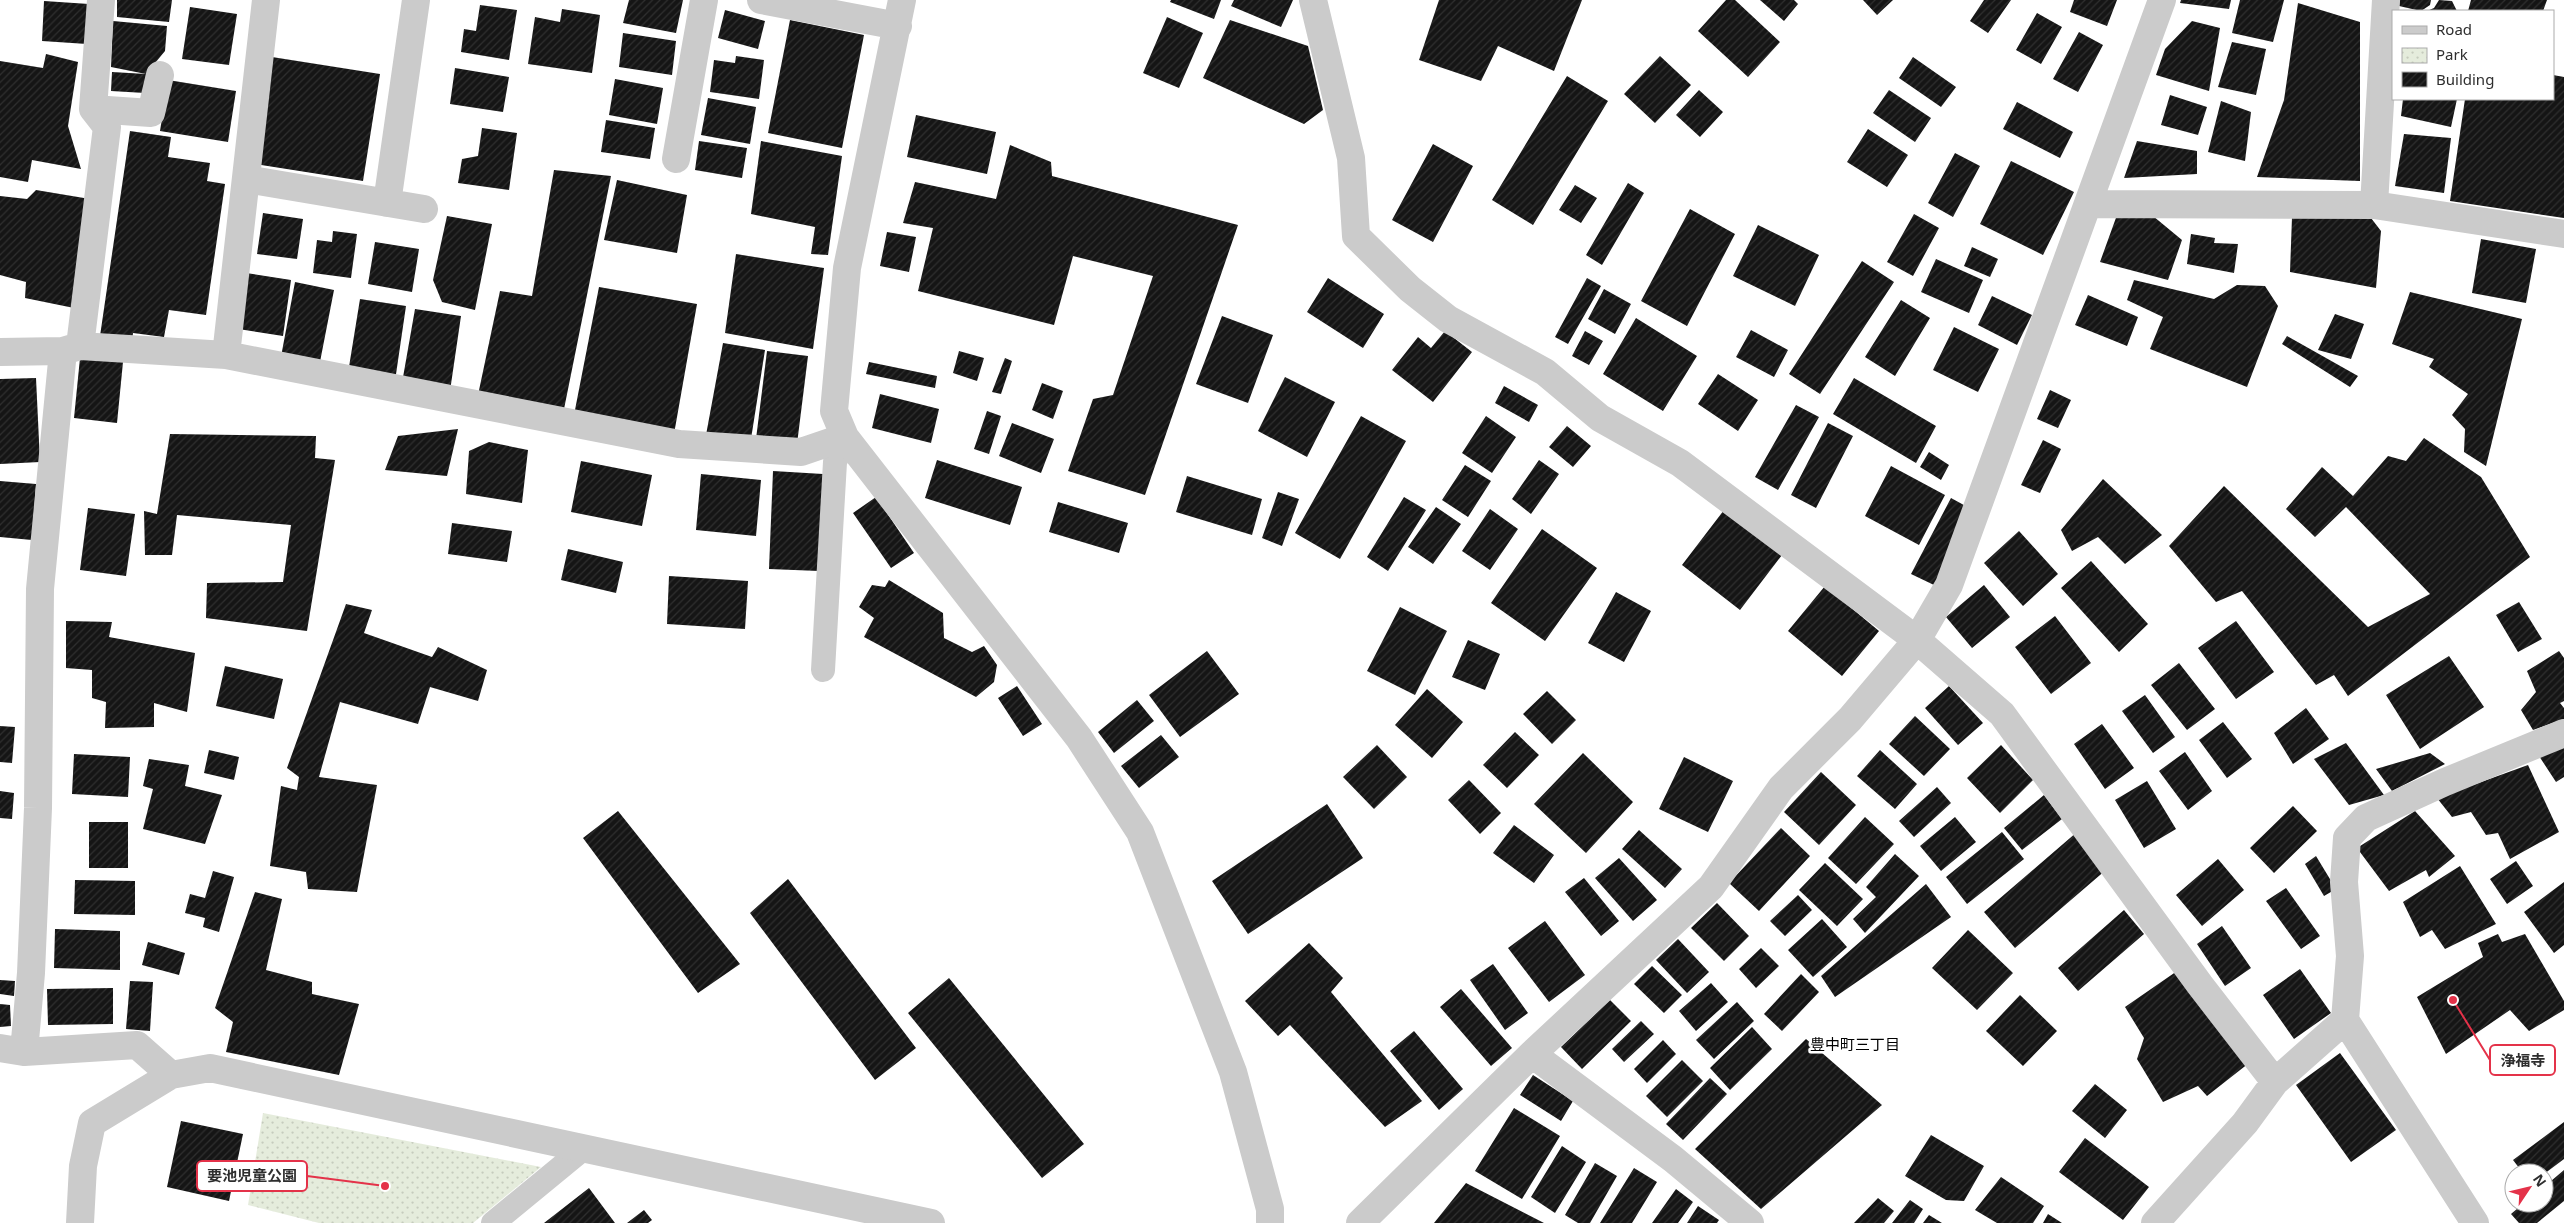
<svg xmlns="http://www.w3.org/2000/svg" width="2564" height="1223" viewBox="0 0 2564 1223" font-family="'Noto Sans','Noto Sans JP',sans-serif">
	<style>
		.park { fill: url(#park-dots) }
		.building { fill: url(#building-hatch) }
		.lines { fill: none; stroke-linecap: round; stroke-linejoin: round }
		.service { stroke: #cbcbcb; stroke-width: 24 }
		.minor { stroke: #cbcbcb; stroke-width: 28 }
		.labels { text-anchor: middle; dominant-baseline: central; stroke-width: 5; stroke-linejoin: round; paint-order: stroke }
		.neighbourhood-label { font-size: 15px; fill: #000; stroke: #fff }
		.leader { fill: none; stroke: #e43249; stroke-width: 2 }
		.callout-dot { fill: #e43249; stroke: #fff; stroke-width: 2 }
		.callout { fill: #fff; stroke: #e43249; stroke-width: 2 }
		.callout-label { font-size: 15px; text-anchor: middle; font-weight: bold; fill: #2e2e2e }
	</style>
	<defs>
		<pattern id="park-dots" width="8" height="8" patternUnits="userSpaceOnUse" patternTransform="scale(1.25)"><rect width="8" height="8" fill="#e5ecdc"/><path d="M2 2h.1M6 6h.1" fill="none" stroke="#c5cbbd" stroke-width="1.8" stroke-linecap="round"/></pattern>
		<pattern id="building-hatch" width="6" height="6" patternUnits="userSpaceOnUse" patternTransform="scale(1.25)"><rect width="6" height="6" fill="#151515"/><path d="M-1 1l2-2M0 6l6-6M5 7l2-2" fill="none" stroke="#2f2f2f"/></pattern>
	</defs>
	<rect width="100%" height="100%" fill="#fff"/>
	<path class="park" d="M263,1113L541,1167L473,1223H319L248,1205Z"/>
	<path class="building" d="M117,0H172L169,22L117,17Z
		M629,0H683L676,33L623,23Z
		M1171,0H1221L1214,19L1170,2Z
		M1234,0H1293L1281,27L1231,6Z
		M1439,0H1582L1554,71L1498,46L1481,81L1419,60Z
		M1726,0H1735L1780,42L1748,77L1698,31Z
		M1760,0H1794L1798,4L1784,21Z
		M1863,0H1893L1877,15Z
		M1984,0H2011L1988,33L1970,21Z
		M2074,0H2117L2107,26L2070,12Z
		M2181,0H2231L2229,9L2180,3Z
		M2240,0H2284L2273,42L2232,33Z
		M2400,0H2431L2430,5L2421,11L2399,6Z
		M2439,0L2452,1L2457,11H2427L2434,8Z
		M2471,0H2547L2543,11H2468Z
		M44,1L89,4L87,44L42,41Z
		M2298,3L2360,22V181L2257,177L2284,100Z
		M480,5L517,10L509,60L461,52L464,29L476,31Z
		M190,7L237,14L229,65L182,59Z
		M562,9L600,15L592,73L528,64L535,17L560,22Z
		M725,10L765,21L758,49L718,38Z
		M2037,13L2062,27L2041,64L2016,50Z
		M1167,17L1203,33L1179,88L1143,73Z
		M790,20L864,35L842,148L768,133Z
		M1230,20L1308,46L1323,110L1304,124L1203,78Z
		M113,21L167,26L165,51L146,74L145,93L111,91L112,72L146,74L111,67Z
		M2192,21L2220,28L2209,91L2156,75L2165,49Z
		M2079,32L2103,45L2078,92L2053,79Z
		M623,33L676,41L672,75L619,67Z
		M2232,42L2266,49L2256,95L2218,87Z
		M46,54L78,62L68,126L81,169L32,160L28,182L0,177V61L43,68Z
		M736,56L764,60L759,99L710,92L714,60L735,63Z
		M1660,56L1691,85L1655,123L1624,94Z
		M272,57L380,74L363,181L255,164Z
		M1913,57L1956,87L1941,107L1899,78Z
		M455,68L509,77L503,112L450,104Z
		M2553,75L2564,77V218L2450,201L2465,99H2553Z
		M1567,76L1608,101L1533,225L1492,200Z
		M615,79L663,88L657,124L609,115Z
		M168,80L236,91L228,142L160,131Z
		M1699,90L1723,112L1700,137L1676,115Z
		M1889,90L1931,118L1915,142L1873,113Z
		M2170,95L2207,107L2198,135L2161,125Z
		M708,98L756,107L750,144L701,135Z
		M2403,99H2457L2451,127L2401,116Z
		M2221,101L2251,112L2245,161L2208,152Z
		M2017,102L2073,132L2060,158L2003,129Z
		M916,115L996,132L987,174L907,157Z
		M606,120L655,128L650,159L601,152Z
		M482,128L517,133L509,190L458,183L462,159L478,156Z
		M1868,129L1908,155L1887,187L1847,162Z
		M130,131L171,137L168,157L210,163L207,181L225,184L206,315L169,310L164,337L133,333L132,341L100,336Z
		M2404,134L2451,138L2444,193L2395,186Z
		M699,141L747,148L742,178L695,170Z
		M761,141L842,156L828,255L811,254L815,227L751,214Z
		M2137,141L2197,151V174L2124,178Z
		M1433,144L1473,166L1433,242L1392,220Z
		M1010,145L1051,162L1052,176L1238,225L1145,495L1068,471L1093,399L1113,395L1153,276L1073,256L1054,325L918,291L933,228L903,223L915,182L996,199Z
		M1955,153L1980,166L1953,217L1928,203Z
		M2011,161L2074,192L2043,255L1980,224Z
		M554,170L611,176L563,414L478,395L500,291L532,296Z
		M617,180L687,195L677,253L604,240Z
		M1628,183L1644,193L1602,265L1586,255Z
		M1575,185L1597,198L1581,223L1559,210Z
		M36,190L90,199L74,308L25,298L26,282L0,275V196L27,199Z
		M1690,209L1735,234L1687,326L1641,301Z
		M263,213L303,219L297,259L257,254Z
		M1914,214L1939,228L1913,276L1887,262Z
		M2117,215L2153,216L2182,240L2168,280L2100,262Z
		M447,216L492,224L475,310L442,302L433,280Z
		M2292,217L2371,218L2381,231L2376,288L2290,272Z
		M1758,225L1819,255L1795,306L1733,276Z
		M333,231L357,234L351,278L313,273L317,240L332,242Z
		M887,232L916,237L909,272L880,266Z
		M2191,234L2215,238L2214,243L2238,244L2234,273L2187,264Z
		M2481,239L2536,249L2526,303L2472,293Z
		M375,242L419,249L412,292L368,284Z
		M1972,247L1998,259L1990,277L1964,266Z
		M736,254L824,268L813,349L725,333Z
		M1936,259L1983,280L1969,313L1921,292Z
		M1862,261L1894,282L1820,394L1789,374Z
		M240,272L291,280L283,336L232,328Z
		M1328,278L1384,314L1363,348L1307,312Z
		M1587,278L1601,286L1568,344L1555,337Z
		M2134,280L2214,299L2237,285L2265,286L2278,306L2247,387L2150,349L2163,317L2127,300Z
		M295,282L334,290L319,367L280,362Z
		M599,287L697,304L674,434L574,415Z
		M1604,289L1631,304L1615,334L1588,319Z
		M2410,292L2522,319L2486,466L2464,452L2465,429L2452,415L2468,394L2429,367L2434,359L2392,344Z
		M2088,295L2138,317L2127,346L2075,325Z
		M1992,296L2032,315L2017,345L1978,325Z
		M360,299L406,306L395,381L348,373Z
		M1901,300L1930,318L1895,376L1865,357Z
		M415,309L461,316L450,391L402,383Z
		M2335,314L2364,324L2351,359L2318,350Z
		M1222,316L1273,335L1248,403L1196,384Z
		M1636,318L1697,356L1663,411L1603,374Z
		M1954,327L1999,349L1978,392L1933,370Z
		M1751,330L1788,350L1774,377L1736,357Z
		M1445,331L1472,352L1433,402L1392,370L1418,337L1431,348Z
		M1585,331L1603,341L1589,365L1572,356Z
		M2287,336L2358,376L2350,387L2282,344Z
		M723,343L765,350L751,439L706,435Z
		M767,351L808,356L797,444L756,439Z
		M959,351L984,358L977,381L953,373Z
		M80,358L123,362L117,423L74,418Z
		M1005,358L1012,361L1001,394L992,392Z
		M869,362L937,376L935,388L866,374Z
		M1718,374L1758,400L1738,431L1698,404Z
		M1285,377L1335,402L1307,457L1258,431Z
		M36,378L40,462L0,464V379Z
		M1854,378L1936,426L1916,463L1833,414Z
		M1042,383L1063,391L1053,419L1032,410Z
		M1504,386L1538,405L1529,422L1495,403Z
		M2050,390L2071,400L2058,428L2037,419Z
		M880,394L939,409L931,443L872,428Z
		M1796,405L1819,417L1778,490L1755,477Z
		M987,411L1001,416L989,454L974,449Z
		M1361,416L1406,441L1340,559L1295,533Z
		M1486,416L1516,437L1492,473L1462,453Z
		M1012,423L1054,439L1041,473L999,456Z
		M1828,423L1853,436L1816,508L1791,495Z
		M1567,426L1591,446L1573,467L1549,447Z
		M458,429L447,476L385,470L398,436Z
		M170,434L316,436L315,458L335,460L307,631L206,618L207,583L283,582L291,525L177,515L172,555H145L144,511L157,514Z
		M2424,438L2481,477L2530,557L2348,696L2334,675L2316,685L2242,591L2216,602L2169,546L2224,486L2368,627L2430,594L2346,507L2315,537L2286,509L2322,467L2353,496L2388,456L2406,461Z
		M2043,440L2061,449L2040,493L2021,485Z
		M489,442L528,450L522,503L466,494L469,451Z
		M1929,452L1949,465L1941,480L1920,467Z
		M937,460L1022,487L1010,525L925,498Z
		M1539,460L1559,474L1531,514L1512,499Z
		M581,461L652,475L642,526L571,512Z
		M1465,465L1491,481L1468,517L1442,500Z
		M1891,466L1945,495L1919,545L1865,516Z
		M773,471L823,474L819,571L769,569Z
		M701,474L761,480L756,536L696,530Z
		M1187,476L1262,499L1252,535L1176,512Z
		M2103,479L2162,535L2125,564L2098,537L2072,551L2061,530Z
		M0,481L36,484L32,540L0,537Z
		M1278,492L1299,499L1282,546L1262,538Z
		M876,497L914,553L891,568L853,513Z
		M1404,497L1426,510L1388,571L1367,557Z
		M1951,498L1973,510L1934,585L1911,574Z
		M1058,502L1128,523L1119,553L1049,532Z
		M1436,507L1461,524L1433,564L1408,547Z
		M88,508L135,514L126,576L80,570Z
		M1490,509L1518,529L1490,570L1462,551Z
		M1724,510L1782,555L1740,610L1682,565Z
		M452,523L512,531L507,562L448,554Z
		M1542,529L1597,568L1545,641L1491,603Z
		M2019,531L2058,574L2023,606L1984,563Z
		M568,549L623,562L616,593L561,580Z
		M2091,561L2148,624L2119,652L2061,588Z
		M669,576L748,581L745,629L667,624Z
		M889,580L943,613L944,638L972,652L984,646L997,665L994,682L976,697L864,637L874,618L859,607L872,585L885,587Z
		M1984,585L2010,617L1972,648L1946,617Z
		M1825,586L1879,631L1842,676L1788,631Z
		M1616,592L1651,611L1624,662L1588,643Z
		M2519,602L2542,639L2518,652L2496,615Z
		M346,604L372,610L364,633L432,657L438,647L487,670L478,701L430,687L418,724L340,702L319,777L377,785L357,892L308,889L306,872L270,866L281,786L297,790L299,777L287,768Z
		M1400,607L1447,631L1415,695L1367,671Z
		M2055,616L2091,663L2051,694L2015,647Z
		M66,621L112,622L109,637L195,653L187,712L154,703V727L105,728L106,702L92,698V670L66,668Z
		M2236,621L2274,672L2236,699L2198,648Z
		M1468,640L1500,654L1485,690L1452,677Z
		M1207,651L1239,694L1180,737L1149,695Z
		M2559,651L2564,658V701L2560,703L2564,708V719L2533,730L2521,710L2536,692L2527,671Z
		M2449,656L2484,707L2420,749L2386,695Z
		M2179,663L2215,709L2187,730L2151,685Z
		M225,666L283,679L274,719L216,706Z
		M1017,686L1042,724L1023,736L998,698Z
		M1949,686L1983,723L1958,745L1925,708Z
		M1427,689L1463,722L1432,758L1395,725Z
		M1547,691L1576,720L1552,744L1523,714Z
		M2145,695L2175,737L2153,753L2122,711Z
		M1137,700L1154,721L1114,753L1098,732Z
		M2306,708L2329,739L2293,764L2274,733Z
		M1915,716L1950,749L1924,776L1889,744Z
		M2223,722L2252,759L2227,778L2199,740Z
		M2102,724L2134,768L2105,789L2074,744Z
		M0,726L15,727L12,763L0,762Z
		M1515,732L1539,755L1507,788L1483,765Z
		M1161,735L1179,757L1139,788L1121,766Z
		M2346,743L2384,795L2349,805L2314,759Z
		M2564,744V777L2556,782L2539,756Z
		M1377,745L1407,777L1374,809L1343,777Z
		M2001,745L2033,780L2000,813L1967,778Z
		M209,750L239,757L234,780L204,773Z
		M1880,750L1917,784L1895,809L1857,776Z
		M2185,752L2212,791L2188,810L2159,771Z
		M1583,753L1633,802L1586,853L1534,804Z
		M2430,753L2445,764L2392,791L2376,769Z
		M74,754L130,757L128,797L72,794Z
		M1684,757L1733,781L1708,832L1659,809Z
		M149,759L189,765L185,786L222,795L205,844L143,829L153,789L143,786Z
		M2528,765L2559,832L2510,859L2498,833L2486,835L2471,812L2452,817L2437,798Z
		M1821,772L1856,805L1819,845L1784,812Z
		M1469,780L1501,813L1480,834L1448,800Z
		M2147,781L2176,829L2144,848L2115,800Z
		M1937,787L1951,803L1914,837L1899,821Z
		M0,791L14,793L12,819L0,818Z
		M2044,795L2062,819L2022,850L2004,828Z
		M1327,804L1363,858L1248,934L1212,881Z
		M2293,806L2317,831L2274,873L2250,848Z
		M618,811L740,964L698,993L583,838Z
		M2415,811L2455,856L2429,877L2426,870L2389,891L2357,848Z
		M1865,817L1894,844L1856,884L1828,858Z
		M1955,817L1976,842L1941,871L1920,846Z
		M89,822H128V868H89Z
		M1514,825L1554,855L1534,883L1493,853Z
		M1781,828L1810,856L1759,911L1729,883Z
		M1639,830L1682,869L1665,888L1622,849Z
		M2002,832L2024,859L1967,904L1946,877Z
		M2077,832L2107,869L2015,948L1984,912Z
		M1895,854L1919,876L1865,933L1853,919L1876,897L1866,887Z
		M2316,856L2336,889L2324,896L2305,864Z
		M1619,858L1657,900L1633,921L1595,878Z
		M2218,859L2244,890L2202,926L2176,895Z
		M2516,861L2533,886L2507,904L2490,879Z
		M1825,863L1863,899L1837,926L1799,890Z
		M2460,866L2496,924L2445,949L2432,930L2420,937L2403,902Z
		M213,871L234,877L219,932L203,927L205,918L185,913L190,894L205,898Z
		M1584,878L1619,921L1601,936L1565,892Z
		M788,879L916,1048L875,1080L750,913Z
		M75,880L135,881V915L74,914Z
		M2564,882V945L2554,953L2524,912Z
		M1926,884L1951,917L1835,997L1821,976Z
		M2286,888L2320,936L2301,949L2266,901Z
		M255,892L282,899L266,970L312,982V994L359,1004L339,1075L226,1052L233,1022L215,1008Z
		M1798,895L1812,910L1785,936L1770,921Z
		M1717,903L1749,936L1724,961L1691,928Z
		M2124,910L2144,934L2078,991L2058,968Z
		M1822,919L1847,947L1813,977L1788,950Z
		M1545,921L1585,975L1549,1002L1508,948Z
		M2222,926L2251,968L2225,986L2197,944Z
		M55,929L120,931V970L54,968Z
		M1968,930L2013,973L1977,1010L1932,968Z
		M2498,934L2502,942L2525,934L2564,1001V1010L2529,1031L2510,1010L2446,1054L2417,997L2483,957L2478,943Z
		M1678,939L1709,972L1687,993L1656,960Z
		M148,942L185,953L179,975L142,965Z
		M1309,943L1343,978L1331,992L1422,1101L1385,1127L1290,1025L1278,1036L1245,1001Z
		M1761,948L1779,966L1756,988L1739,969Z
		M1493,964L1528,1013L1505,1030L1470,980Z
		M1652,966L1682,995L1664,1013L1634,984Z
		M2180,969L2249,1063L2207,1096L2198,1086L2163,1102L2137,1059L2144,1038L2125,1007Z
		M2300,969L2331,1013L2294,1039L2263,995Z
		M1801,974L1819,992L1782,1031L1764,1014Z
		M949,978L1084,1144L1042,1178L908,1013Z
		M0,980L15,981L14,996L0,994Z
		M130,981L153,982L150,1031L126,1029Z
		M1711,983L1728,1002L1696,1031L1679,1011Z
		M113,988V1024L48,1025L47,989Z
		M1461,989L1512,1048L1491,1066L1440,1007Z
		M2020,995L2057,1031L2023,1066L1986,1031Z
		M1610,1000L1631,1021L1582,1069L1561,1047Z
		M1737,1002L1754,1021L1714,1059L1696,1040Z
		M0,1004L10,1005L11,1026L0,1027Z
		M1641,1021L1654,1034L1624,1062L1612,1049Z
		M1752,1027L1772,1049L1730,1090L1710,1068Z
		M1414,1031L1463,1089L1439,1110L1390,1051Z
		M1806,1039L1882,1105L1761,1209L1695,1149Z
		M1663,1040L1676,1054L1647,1083L1634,1069Z
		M2340,1053L2396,1130L2351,1162L2296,1085Z
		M1682,1060L1703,1081L1667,1117L1646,1096Z
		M1533,1075L1573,1101L1561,1121L1520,1095Z
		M1710,1078L1727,1094L1683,1140L1666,1124Z
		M2095,1084L2127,1110L2105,1138L2072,1111Z
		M1514,1108L1560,1136L1522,1199L1475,1171Z
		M181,1121L243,1134L229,1201L167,1187Z
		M2564,1122V1159L2544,1174L2523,1173L2513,1160Z
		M1931,1135L1984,1166L1964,1201L1946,1200L1905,1176Z
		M2085,1138L2149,1187L2123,1220L2059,1172Z
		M1562,1146L1586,1162L1555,1213L1531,1197Z
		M1595,1163L1617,1176L1590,1223H1578L1565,1215Z
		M1634,1168L1657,1182L1632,1223H1600Z
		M2564,1170V1201L2537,1223H2519L2511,1214L2524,1203H2544V1187Z
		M2001,1177L2044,1206L2033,1223H1997L1975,1210Z
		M1466,1183L1544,1223H1434Z
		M589,1188L615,1223H544Z
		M1676,1189L1693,1202L1678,1223H1652Z
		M1878,1198L1894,1211L1884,1223H1854Z
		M1910,1200L1923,1209L1914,1223H1892Z
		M1698,1206L1719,1220L1717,1223H1687Z
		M644,1210L652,1220L648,1223H627Z
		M2048,1214L2062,1223H2043Z
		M1929,1215L1942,1223H1923Z"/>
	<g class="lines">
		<path class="service" d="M823,670L835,462L845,437
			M493,1223L583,1149"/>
		<path class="minor" d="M761,0L898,26
			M902,0L847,268L834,411L845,437L1079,738L1140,832L1233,1072L1270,1209V1223
			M1313,0L1351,158L1356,236L1410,289L1448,319L1545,372L1600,418L1680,463L1917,640L2002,714L2200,985L2275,1082
			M93,109L151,113L160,75
			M676,159L704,0
			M246,179L424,209
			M387,203L416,0
			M2088,204L2374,205L2564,234
			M2374,205L2386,0
			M80,346L107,127L93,109L101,0
			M0,352L63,351
			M226,355L266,0
			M2345,1020L2475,1223
			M0,1048L24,1052L137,1045L171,1075
			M24,1052L31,973L38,808L40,589L63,351L80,346L226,355L679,444L801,452L845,437
			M1532,1054L1673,1159L1750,1223
			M80,1223L83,1166L92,1123L171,1075L210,1068L931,1223
			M1360,1223L1532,1054L1711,887L1781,788L1850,719L1917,640L1949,585L2162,0
			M2155,1223L2245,1123L2275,1082L2345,1020L2350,956L2344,882L2347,838L2366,818L2445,782L2564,733"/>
	</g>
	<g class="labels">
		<g class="neighbourhood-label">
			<text x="1855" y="1044">豊中町三丁目</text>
		</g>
	</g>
	<path class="leader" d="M2453 1000L2490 1060M385 1186L307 1176"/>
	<g class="callout-dot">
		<circle cx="2453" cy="1000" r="5"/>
		<circle cx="385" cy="1186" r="5"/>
	</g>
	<g class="callout">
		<rect x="2490" y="1045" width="65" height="30" rx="5"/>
		<rect x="197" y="1161" width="110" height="30" rx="5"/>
	</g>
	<g class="callout-label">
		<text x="2523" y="1066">浄福寺</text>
		<text x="252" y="1181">要池児童公園</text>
	</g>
	<rect x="2392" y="10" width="162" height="90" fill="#ffffff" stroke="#ababab"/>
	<rect x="2402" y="26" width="25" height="8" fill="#cbcbcb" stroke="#ababab"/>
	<text x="2436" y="35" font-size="15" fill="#2e2e2e">Road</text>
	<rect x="2402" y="48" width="25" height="15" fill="url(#park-dots)" stroke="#ababab"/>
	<text x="2436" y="60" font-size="15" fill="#2e2e2e">Park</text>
	<rect x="2402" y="72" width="25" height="15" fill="url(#building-hatch)" stroke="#ababab"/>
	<text x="2436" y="85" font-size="15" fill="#2e2e2e">Building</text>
	<g transform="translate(2529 1188) rotate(55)"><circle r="24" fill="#ffffff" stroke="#ababab"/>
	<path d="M0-4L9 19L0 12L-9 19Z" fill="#e43249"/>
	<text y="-8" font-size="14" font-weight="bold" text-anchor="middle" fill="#2e2e2e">N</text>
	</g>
</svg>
